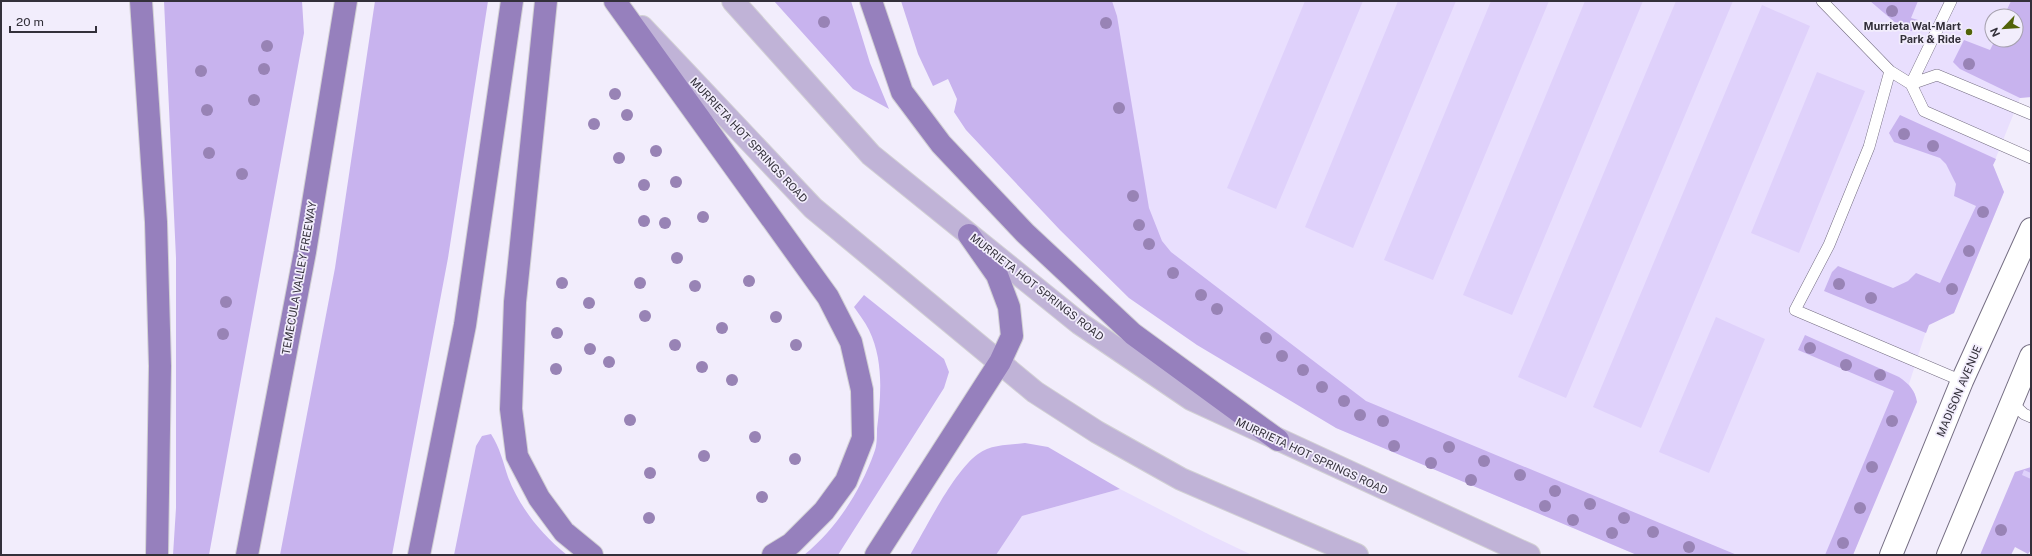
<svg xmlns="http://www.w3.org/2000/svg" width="2032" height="556" viewBox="0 0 2032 556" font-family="'Public Sans',sans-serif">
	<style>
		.built { fill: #e9dffe; fill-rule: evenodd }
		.green { fill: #c8b3ee }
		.building { fill: #dfd1fb }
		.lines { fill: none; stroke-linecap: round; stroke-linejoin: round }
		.lane-casing { stroke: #746d82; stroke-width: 12 }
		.secondary-casing { stroke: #746d82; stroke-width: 24 }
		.primary-casing { stroke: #d2d1d4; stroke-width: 24 }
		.highway-casing { stroke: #d2d1d4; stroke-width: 24 }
		.lane { stroke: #fff; stroke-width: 11 }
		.secondary { stroke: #fff; stroke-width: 22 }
		.primary { stroke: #c0b3d7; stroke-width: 22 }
		.highway { stroke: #9680bd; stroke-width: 22 }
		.tree { fill: #9883b5 }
		.poi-dot { fill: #526309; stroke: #f2edfc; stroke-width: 1.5 }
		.labels { text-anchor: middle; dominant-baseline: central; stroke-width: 3.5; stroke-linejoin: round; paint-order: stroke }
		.poi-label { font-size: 11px; font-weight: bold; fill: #33303a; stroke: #f2edfc; text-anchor: end }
		.street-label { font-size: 11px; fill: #33303a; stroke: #f2edfc }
	</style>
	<rect width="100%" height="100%" fill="#f2edfc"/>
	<path class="built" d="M1064,1H2031V97L2020,98L1993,165L2004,192L1954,313L1928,325L1909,384L1915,394L1853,555H1637L1336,428L1110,220ZM1992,16H2016V40H1992Z
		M1120,489L1210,535L1252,555H996L1022,516Z"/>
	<path class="green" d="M164,1H302L304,33L209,555H173L176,508V258Z
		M375,1H488L448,258L392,555H280L335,268Z
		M774,1H851L870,63L889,109L853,89Z
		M901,1H1112L1117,16L1149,208L1162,241L1171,252L1366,401L1737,555H1637L1336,428L1197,345L1129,298L1060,230L966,130L954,112L957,99L948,79L933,86L918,54Z
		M1870,1H1918L1911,18L1918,20L1912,31L1904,30Z
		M2011,1H2031V97L2020,98L1960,69L1953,62L1964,40L1990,50L1995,40H2016V16H2004Z
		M1900,115L1996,159L1993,165L2004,192L1954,313L1929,325L1926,333L1824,291L1832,272L1838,266L1893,288L1908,281L1916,273L1940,283L1976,206L1954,196L1956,184L1946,164L1940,158L1894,142L1889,133Z
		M864,295L944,359L949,372L944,388L838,555H804C836,529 860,492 874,453C877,446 877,437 877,429C881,396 884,361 869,330C865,322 859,314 854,307Z
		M1805,335L1899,377C1909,384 1915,390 1917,402L1853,555H1825L1894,391L1798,350Z
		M491,434C500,448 503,462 508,477C520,508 541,534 567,555H454L476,446L482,436Z
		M1025,443L1048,447L1120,489L1022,516L996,555H910C926,528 954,471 978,454C991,444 1010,445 1025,443Z
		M2031,467L2030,529H2031V550L2028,554L2015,547L2011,555H1980L2015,472Z"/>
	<path class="building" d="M1305,1H1363L1276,209L1227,188Z
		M1398,1H1456L1353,248L1305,227Z
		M1491,1H1549L1433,280L1384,260Z
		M1585,1H1643L1512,315L1463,295Z
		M1676,1H1733L1566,398L1518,377Z
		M1762,5L1810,26L1641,428L1593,407Z
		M1817,72L1865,91L1799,253L1751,233Z
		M1716,317L1765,339L1709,473L1659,452Z
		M2024,470L2031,473V479L2022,475Z"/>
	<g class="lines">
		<defs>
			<path id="lane" d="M1822,1L1890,71L1911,84L1924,111L2031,158
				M1890,71L1869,147L1829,245L1795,310L1962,381
				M1911,84L1937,75L2031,114
				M1911,84L1951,1
				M2012,403L2024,414L2031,417"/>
			<path id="secondary" d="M1891,555L1962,381L2031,229
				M1948,555L2031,356"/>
			<path id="primary" d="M733,1L871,155L1079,323L1191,399L1529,555
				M642,27L813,208L1035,392L1097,432L1181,479L1357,555"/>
			<path id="highway" d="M141,1L156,222L160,366L157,555
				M546,1L515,302L511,409L517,456L539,498L564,532L592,555
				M615,1L828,297L851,342L862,390L863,438L846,481L824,511L791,544L773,555
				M871,1L902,92L941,144L1025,233L1133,334L1278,440
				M247,555L305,252L346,1
				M419,555L465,325L512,1
				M876,555L1000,362L1012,336L1009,307L997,275L969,235"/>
		</defs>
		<use href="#lane" class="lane-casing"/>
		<use href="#secondary" class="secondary-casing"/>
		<use href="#primary" class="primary-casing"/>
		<use href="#highway" class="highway-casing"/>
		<use href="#lane" class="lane"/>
		<use href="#secondary" class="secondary"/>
		<use href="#primary" class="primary"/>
		<use href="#highway" class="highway"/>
	</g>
	<g class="tree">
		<circle cx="1892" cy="11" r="6"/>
		<circle cx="824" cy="22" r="6"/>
		<circle cx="1106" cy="23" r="6"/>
		<circle cx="267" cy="46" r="6"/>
		<circle cx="1969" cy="64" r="6"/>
		<circle cx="264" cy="69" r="6"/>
		<circle cx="201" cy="71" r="6"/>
		<circle cx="615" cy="94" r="6"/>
		<circle cx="254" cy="100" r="6"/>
		<circle cx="1119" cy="108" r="6"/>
		<circle cx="207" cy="110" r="6"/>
		<circle cx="627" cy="115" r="6"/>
		<circle cx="594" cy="124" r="6"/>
		<circle cx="1904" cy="134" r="6"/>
		<circle cx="1933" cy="146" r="6"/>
		<circle cx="656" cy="151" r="6"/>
		<circle cx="209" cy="153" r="6"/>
		<circle cx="619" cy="158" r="6"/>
		<circle cx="242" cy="174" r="6"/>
		<circle cx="676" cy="182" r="6"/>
		<circle cx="644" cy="185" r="6"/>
		<circle cx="1133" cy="196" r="6"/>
		<circle cx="1983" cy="212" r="6"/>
		<circle cx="703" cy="217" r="6"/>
		<circle cx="644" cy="221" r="6"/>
		<circle cx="665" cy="223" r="6"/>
		<circle cx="1139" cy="225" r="6"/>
		<circle cx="1149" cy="244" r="6"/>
		<circle cx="1969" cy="251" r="6"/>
		<circle cx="677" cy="258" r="6"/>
		<circle cx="1173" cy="273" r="6"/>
		<circle cx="749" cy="281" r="6"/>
		<circle cx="562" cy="283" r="6"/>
		<circle cx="640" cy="283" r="6"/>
		<circle cx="1839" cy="284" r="6"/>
		<circle cx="695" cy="286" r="6"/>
		<circle cx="1952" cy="289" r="6"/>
		<circle cx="1201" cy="295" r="6"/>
		<circle cx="1871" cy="298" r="6"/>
		<circle cx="226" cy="302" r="6"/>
		<circle cx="589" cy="303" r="6"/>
		<circle cx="1217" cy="309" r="6"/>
		<circle cx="645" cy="316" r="6"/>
		<circle cx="776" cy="317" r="6"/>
		<circle cx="722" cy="328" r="6"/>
		<circle cx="557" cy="333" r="6"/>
		<circle cx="223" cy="334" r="6"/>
		<circle cx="1266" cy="338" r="6"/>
		<circle cx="675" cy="345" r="6"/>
		<circle cx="796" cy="345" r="6"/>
		<circle cx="1810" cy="348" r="6"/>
		<circle cx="590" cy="349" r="6"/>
		<circle cx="1282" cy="356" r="6"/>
		<circle cx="609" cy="362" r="6"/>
		<circle cx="1846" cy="365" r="6"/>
		<circle cx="702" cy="367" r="6"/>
		<circle cx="556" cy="369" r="6"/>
		<circle cx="1303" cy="370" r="6"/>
		<circle cx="1880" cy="375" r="6"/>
		<circle cx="732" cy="380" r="6"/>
		<circle cx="1322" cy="387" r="6"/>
		<circle cx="1344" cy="401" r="6"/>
		<circle cx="1360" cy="415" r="6"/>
		<circle cx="630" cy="420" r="6"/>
		<circle cx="1383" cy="421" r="6"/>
		<circle cx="1892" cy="421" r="6"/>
		<circle cx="755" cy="437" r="6"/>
		<circle cx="1394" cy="446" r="6"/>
		<circle cx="1449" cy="447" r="6"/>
		<circle cx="704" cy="456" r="6"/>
		<circle cx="795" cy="459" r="6"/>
		<circle cx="1484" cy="461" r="6"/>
		<circle cx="1431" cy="463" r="6"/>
		<circle cx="1872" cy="467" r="6"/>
		<circle cx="650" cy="473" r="6"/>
		<circle cx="1520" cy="475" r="6"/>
		<circle cx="1471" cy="480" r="6"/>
		<circle cx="1555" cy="491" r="6"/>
		<circle cx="762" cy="497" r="6"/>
		<circle cx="1590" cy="504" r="6"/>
		<circle cx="1545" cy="506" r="6"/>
		<circle cx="1860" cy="508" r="6"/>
		<circle cx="649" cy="518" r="6"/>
		<circle cx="1624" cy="518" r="6"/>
		<circle cx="1573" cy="520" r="6"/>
		<circle cx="2001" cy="530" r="6"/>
		<circle cx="1653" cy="532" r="6"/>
		<circle cx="1612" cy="533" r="6"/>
		<circle cx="1843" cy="543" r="6"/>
		<circle cx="1689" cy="547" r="6"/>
	</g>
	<circle class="poi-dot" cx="1969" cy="32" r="4"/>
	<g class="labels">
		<g class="poi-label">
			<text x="1961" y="26">Murrieta Wal-Mart<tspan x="1961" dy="13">Park &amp; Ride</tspan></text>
		</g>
		<g class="street-label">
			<text transform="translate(749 140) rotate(47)">MURRIETA HOT SPRINGS ROAD</text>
			<text transform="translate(299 278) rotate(-80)">TEMECULA VALLEY FREEWAY</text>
			<text transform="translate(1037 287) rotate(38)">MURRIETA HOT SPRINGS ROAD</text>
			<text transform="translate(1959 391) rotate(-67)">MADISON AVENUE</text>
			<text transform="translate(1312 456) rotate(25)">MURRIETA HOT SPRINGS ROAD</text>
		</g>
	</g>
	<rect width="2032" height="556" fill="none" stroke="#33303a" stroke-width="4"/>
	<g transform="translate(2004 28) rotate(245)"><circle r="19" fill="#f2edfc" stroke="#a6a1ae"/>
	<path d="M0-3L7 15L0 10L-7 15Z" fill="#526309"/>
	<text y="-6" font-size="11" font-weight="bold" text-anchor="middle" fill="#33303a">N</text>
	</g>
	<path d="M10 26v6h86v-6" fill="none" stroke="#33303a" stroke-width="2"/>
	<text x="16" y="26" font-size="12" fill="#33303a" stroke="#f2edfc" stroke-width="3" paint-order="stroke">20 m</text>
</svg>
